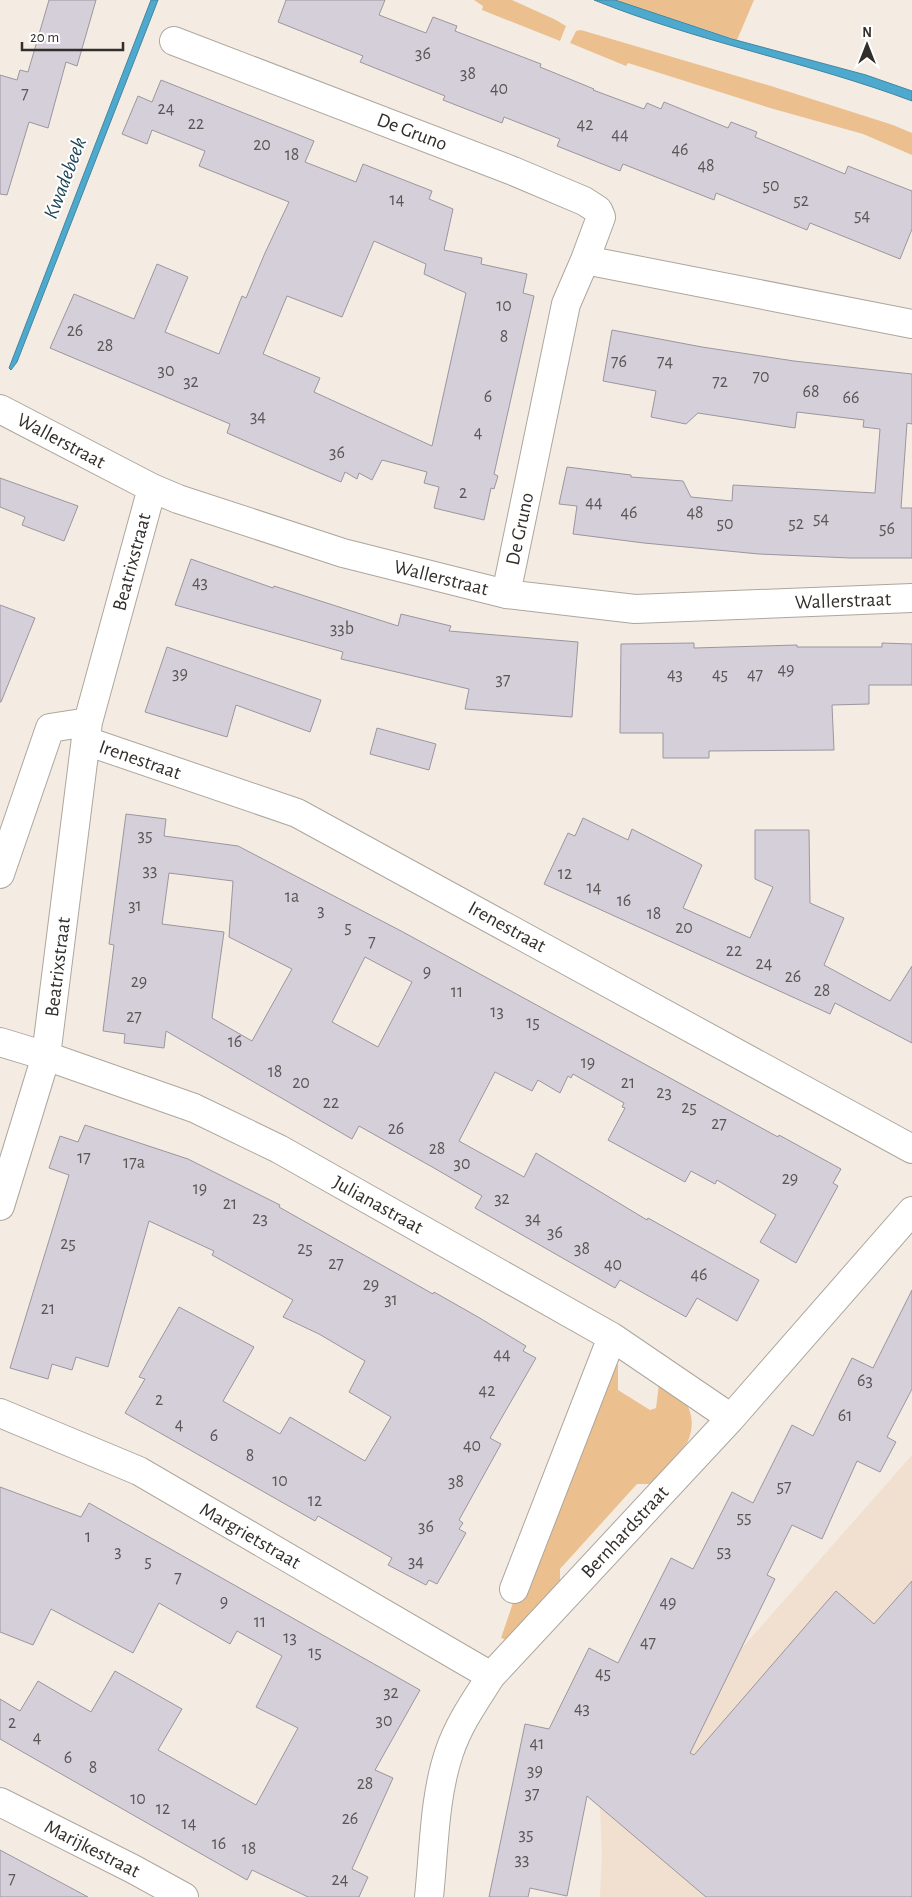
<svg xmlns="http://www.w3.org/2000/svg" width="912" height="1897" viewBox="0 0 912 1897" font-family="'Alegreya Sans',sans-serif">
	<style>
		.industrial { fill: #f1e0cf }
		.green { fill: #ecc08e }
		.water { fill: #4daace; stroke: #45859d }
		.building { fill: #d4cfd9; stroke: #9b969f; fill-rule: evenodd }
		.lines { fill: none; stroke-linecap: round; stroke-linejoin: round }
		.minor-casing { stroke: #ada69d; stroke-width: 30 }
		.minor { stroke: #fff; stroke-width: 28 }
		.labels { text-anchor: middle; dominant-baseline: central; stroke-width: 4; stroke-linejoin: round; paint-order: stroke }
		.number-label { font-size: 18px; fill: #5a5656 }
		.street-label { font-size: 20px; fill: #322e2b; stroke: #fff }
		.water-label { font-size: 21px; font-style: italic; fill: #1e4757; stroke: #fff }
	</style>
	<rect width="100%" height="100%" fill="#f4ece3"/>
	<path class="industrial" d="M912,1455V1897H600L602,1855L600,1809Z"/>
	<path class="green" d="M474,0H512L554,19L566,26L560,41L482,10L483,6Z
		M615,0H754L737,40Z
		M581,30L771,86L893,125L912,133V155L863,134L770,108L628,63L626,66L570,43L576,31Z
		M614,1361L618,1365V1390L650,1410L656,1408L659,1384C667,1390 680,1396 686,1404C694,1415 693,1431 687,1443L651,1484H637L560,1569V1584L510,1641L501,1638L518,1588Z"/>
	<path class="water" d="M151,0H158L17,362L11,370L9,368Z
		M594,0H615L732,39L866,75L912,91V101C808,62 698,42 594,0Z"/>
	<path class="building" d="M49,0H96L77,66L66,62L48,128L29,122L7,195L0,194V75L17,80L20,70L28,72Z
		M286,0H385L379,15L426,33L433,17L457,26L455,31L541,64L540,67L594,89L593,90L644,109L647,103L661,109L664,102L728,128L731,122L757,132L755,137L845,174L848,166L912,191V229L900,259L810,223L807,230L716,193L714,200L623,164L620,171L557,146L560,139L504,117L502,123L443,100L445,96L360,62L363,56L278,22Z
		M161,80L314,141L305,162L356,182L363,164L432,191L429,199L453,209L444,250L482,258L481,264L527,274L523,293L534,296L494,474L498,476L494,489L491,488L484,520L434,508L439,487L424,483L427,472L382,460L372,480L359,473L357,479L345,472L341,482L227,433L230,424L50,348L74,294L134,319L157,264L188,277L165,332L219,354L242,296L246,298L265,253L289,202L199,166L205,151L152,130L147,144L122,134L138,96L152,102ZM374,241L426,264L424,274L466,293L432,446L314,392L320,378L263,354L287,296L342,317Z
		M612,330L702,347L794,361L912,374V424L907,423L901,508H912V558H850L759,554L644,543L573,534L577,506L559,504L567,467L631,475V477L683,481L691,497L732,501L733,485L875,493L880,429L863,427L864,420L797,412L795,428L698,413L686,424L651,417L656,391L603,381Z
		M0,478L78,506L64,541L22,525L25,517L0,507Z
		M191,559L273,588L274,586L398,626L401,614L451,626L449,631L578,642L572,717L465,709L469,689L341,659L343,652L175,605Z
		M0,605L35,618L1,702H0Z
		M694,643V648L797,645V647H882V643L912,644V685H869V704L832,705L834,750L709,751V758H663V733H620L621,644Z
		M167,647L321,700L310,732L236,705L227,737L145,712Z
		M377,728L436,744L429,770L370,754Z
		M126,814L166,819L164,836L238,846L403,932L778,1137L779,1135L841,1169L833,1183L838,1186L796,1263L760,1242L776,1215L717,1180L715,1184L691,1171L685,1182L608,1140L625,1108L622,1107L624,1103L573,1074L571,1078L568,1076L560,1093L538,1080L532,1091L495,1072L459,1141L524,1177L536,1153L647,1220L648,1218L759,1280L737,1321L697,1298L686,1317L620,1280L615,1288L475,1208L482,1196L434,1168L359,1126L352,1139L166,1031L164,1048L124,1043L125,1034L103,1031L114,945L109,944ZM169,873L233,881L229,937L292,969L252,1041L212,1018L224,932L162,924ZM365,957L412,982L378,1047L332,1022Z
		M583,818L628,840L632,829L702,865L683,908L750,938L773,887L755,879V830H809L810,903L844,918L824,965L890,1001L912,966V1043L835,1003L830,1014L544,884L568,833L575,836Z
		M85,1125L188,1159L280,1205L279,1207L433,1294L434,1292L478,1317L526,1346L523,1351L536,1358L490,1438L501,1444L459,1520L463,1523L459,1529L466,1533L437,1584L429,1580L426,1585L388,1565L392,1558L318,1516L315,1521L125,1413L145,1379L139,1377L179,1307L254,1347L223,1401L280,1434L290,1417L365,1461L391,1417L349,1392L365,1361L319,1334L283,1317L293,1300L212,1255L214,1251L149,1221L108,1367L76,1357L72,1370L52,1364L48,1379L10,1368L69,1175L49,1168L60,1136L78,1142Z
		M912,1290V1389L887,1437L896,1442L880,1472L857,1461L822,1539L792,1525L767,1575L775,1579L690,1753L694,1755L836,1591L874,1624L912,1581V1897H706L587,1796L567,1896L530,1888L528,1897H489L525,1724L549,1729L589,1648L618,1663L671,1558L693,1569L732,1492L753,1503L792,1425L813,1436L852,1358L873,1368Z
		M0,1487L81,1517L89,1503L420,1690L375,1770L393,1778L352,1869L368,1877L359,1897H308L252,1870L247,1880L0,1739V1699L20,1711L38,1681L91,1712L115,1671L182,1709L158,1750L256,1805L298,1728L256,1707L282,1656L237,1631L230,1644L159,1603L133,1653L51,1609L33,1645L0,1632Z
		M0,1850L30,1866L88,1897H0Z"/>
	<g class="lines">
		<defs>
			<path id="minor" d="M174,41L513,171L584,201L598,210L601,217L585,260L566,304L506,594
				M585,260L912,324
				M0,409L152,488L178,499L343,553L506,594L635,609L912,598
				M86,741L297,813L912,1149
				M0,874L50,728L88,722
				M0,1042L46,1056L194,1108L279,1149L612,1337L731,1418
				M0,1206L46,1056L88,722L152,488
				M0,1413L139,1471L491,1676
				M514,1589L612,1337
				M0,1802L133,1869L184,1897
				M429,1897C434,1851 434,1797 449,1753C458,1725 475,1701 491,1676L731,1418L912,1211"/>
		</defs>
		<use href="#minor" class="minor-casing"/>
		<use href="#minor" class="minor"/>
	</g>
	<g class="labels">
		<g class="number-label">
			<text x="423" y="54">36</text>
			<text x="468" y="74">38</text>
			<text x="499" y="89">40</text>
			<text x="25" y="94">7</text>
			<text x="166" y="109">24</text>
			<text x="196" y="124">22</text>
			<text x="585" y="125">42</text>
			<text x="620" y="135">44</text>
			<text x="262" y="145">20</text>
			<text x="680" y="150">46</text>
			<text x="292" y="155">18</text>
			<text x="706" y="166">48</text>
			<text x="771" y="186">50</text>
			<text x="397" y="200">14</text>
			<text x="801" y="201">52</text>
			<text x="862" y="216">54</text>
			<text x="504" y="306">10</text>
			<text x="75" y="331">26</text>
			<text x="504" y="337">8</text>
			<text x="105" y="346">28</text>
			<text x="619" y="362">76</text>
			<text x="665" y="362">74</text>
			<text x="166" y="371">30</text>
			<text x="761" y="377">70</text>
			<text x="191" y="382">32</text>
			<text x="720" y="382">72</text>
			<text x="811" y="392">68</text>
			<text x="488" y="397">6</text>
			<text x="851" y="398">66</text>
			<text x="258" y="417">34</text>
			<text x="478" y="433">4</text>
			<text x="337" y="453">36</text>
			<text x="463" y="493">2</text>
			<text x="594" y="503">44</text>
			<text x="629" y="513">46</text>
			<text x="695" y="513">48</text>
			<text x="821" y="519">54</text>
			<text x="725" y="524">50</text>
			<text x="796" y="524">52</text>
			<text x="887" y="529">56</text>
			<text x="200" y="583">43</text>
			<text x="342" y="629">33b</text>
			<text x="786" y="670">49</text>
			<text x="180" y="674">39</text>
			<text x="675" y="675">43</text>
			<text x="720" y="675">45</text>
			<text x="755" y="675">47</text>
			<text x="503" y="680">37</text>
			<text x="145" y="836">35</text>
			<text x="150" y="871">33</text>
			<text x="565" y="874">12</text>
			<text x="594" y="888">14</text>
			<text x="292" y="897">1a</text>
			<text x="624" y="901">16</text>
			<text x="135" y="906">31</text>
			<text x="321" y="911">3</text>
			<text x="654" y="914">18</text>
			<text x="348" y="928">5</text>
			<text x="684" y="928">20</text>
			<text x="372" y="942">7</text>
			<text x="734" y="951">22</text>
			<text x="764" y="964">24</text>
			<text x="427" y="972">9</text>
			<text x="793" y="977">26</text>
			<text x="139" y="982">29</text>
			<text x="822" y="991">28</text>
			<text x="457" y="992">11</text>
			<text x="497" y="1012">13</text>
			<text x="134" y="1017">27</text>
			<text x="533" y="1023">15</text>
			<text x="235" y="1042">16</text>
			<text x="588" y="1063">19</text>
			<text x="275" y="1072">18</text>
			<text x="301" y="1083">20</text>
			<text x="628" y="1083">21</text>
			<text x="664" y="1093">23</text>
			<text x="331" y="1103">22</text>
			<text x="689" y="1108">25</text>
			<text x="719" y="1124">27</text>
			<text x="396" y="1129">26</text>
			<text x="437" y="1149">28</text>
			<text x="84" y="1158">17</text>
			<text x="134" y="1163">17a</text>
			<text x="462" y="1164">30</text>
			<text x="790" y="1179">29</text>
			<text x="200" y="1189">19</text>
			<text x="502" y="1199">32</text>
			<text x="230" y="1204">21</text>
			<text x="260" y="1219">23</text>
			<text x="533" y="1219">34</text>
			<text x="555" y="1233">36</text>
			<text x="68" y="1244">25</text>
			<text x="305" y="1249">25</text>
			<text x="582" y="1249">38</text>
			<text x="336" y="1264">27</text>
			<text x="613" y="1265">40</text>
			<text x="699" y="1275">46</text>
			<text x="371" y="1285">29</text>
			<text x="391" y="1300">31</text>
			<text x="48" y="1309">21</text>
			<text x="502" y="1355">44</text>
			<text x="865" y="1381">63</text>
			<text x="487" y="1391">42</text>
			<text x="159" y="1400">2</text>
			<text x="845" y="1416">61</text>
			<text x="179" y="1425">4</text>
			<text x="214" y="1436">6</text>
			<text x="472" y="1446">40</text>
			<text x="250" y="1456">8</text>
			<text x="280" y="1481">10</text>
			<text x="456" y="1482">38</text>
			<text x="784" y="1487">57</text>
			<text x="315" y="1501">12</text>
			<text x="744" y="1518">55</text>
			<text x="426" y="1527">36</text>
			<text x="88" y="1537">1</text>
			<text x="118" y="1552">3</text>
			<text x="724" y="1552">53</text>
			<text x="148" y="1562">5</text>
			<text x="416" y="1562">34</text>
			<text x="178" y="1578">7</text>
			<text x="224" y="1602">9</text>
			<text x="668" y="1603">49</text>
			<text x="260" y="1622">11</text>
			<text x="290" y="1638">13</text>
			<text x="648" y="1643">47</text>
			<text x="315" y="1653">15</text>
			<text x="603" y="1674">45</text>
			<text x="391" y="1693">32</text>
			<text x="582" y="1709">43</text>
			<text x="384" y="1721">30</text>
			<text x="12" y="1723">2</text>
			<text x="37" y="1738">4</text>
			<text x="537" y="1744">41</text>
			<text x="68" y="1758">6</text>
			<text x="93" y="1768">8</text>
			<text x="535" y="1771">39</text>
			<text x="365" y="1784">28</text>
			<text x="532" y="1794">37</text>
			<text x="138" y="1799">10</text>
			<text x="163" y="1809">12</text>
			<text x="350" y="1819">26</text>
			<text x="189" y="1824">14</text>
			<text x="526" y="1835">35</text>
			<text x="219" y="1844">16</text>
			<text x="249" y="1849">18</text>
			<text x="522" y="1860">33</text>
			<text x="12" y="1879">7</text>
			<text x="340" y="1880">24</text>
		</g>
		<g class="street-label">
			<text transform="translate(412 132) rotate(21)">De Gruno</text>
			<text transform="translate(61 441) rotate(28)">Wallerstraat</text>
			<text transform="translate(520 529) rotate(-78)">De Gruno</text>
			<text transform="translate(132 562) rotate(-75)">Beatrixstraat</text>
			<text transform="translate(441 578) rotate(14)">Wallerstraat</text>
			<text transform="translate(843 601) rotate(-2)">Wallerstraat</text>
			<text transform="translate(140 760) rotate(19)">Irenestraat</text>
			<text transform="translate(507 927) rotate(29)">Irenestraat</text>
			<text transform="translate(58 967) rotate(-83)">Beatrixstraat</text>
			<text transform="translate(378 1205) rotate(29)">Julianastraat</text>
			<text transform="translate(625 1532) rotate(-47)">Bernhardstraat</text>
			<text transform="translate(250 1536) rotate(30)">Margrietstraat</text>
			<text transform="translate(92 1849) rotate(27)">Marijkestraat</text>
		</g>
		<g class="water-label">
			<text transform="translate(65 178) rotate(-69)">Kwadebeek</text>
		</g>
	</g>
	<g transform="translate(867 45)" stroke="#ffffff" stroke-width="4" paint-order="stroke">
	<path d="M0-4L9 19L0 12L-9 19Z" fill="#322e2b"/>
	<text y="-8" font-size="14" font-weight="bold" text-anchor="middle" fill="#322e2b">N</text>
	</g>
	<path d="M22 42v8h101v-8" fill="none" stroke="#322e2b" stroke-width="2.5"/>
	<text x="30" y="42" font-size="15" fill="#322e2b" stroke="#ffffff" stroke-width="4" paint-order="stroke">20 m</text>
</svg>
